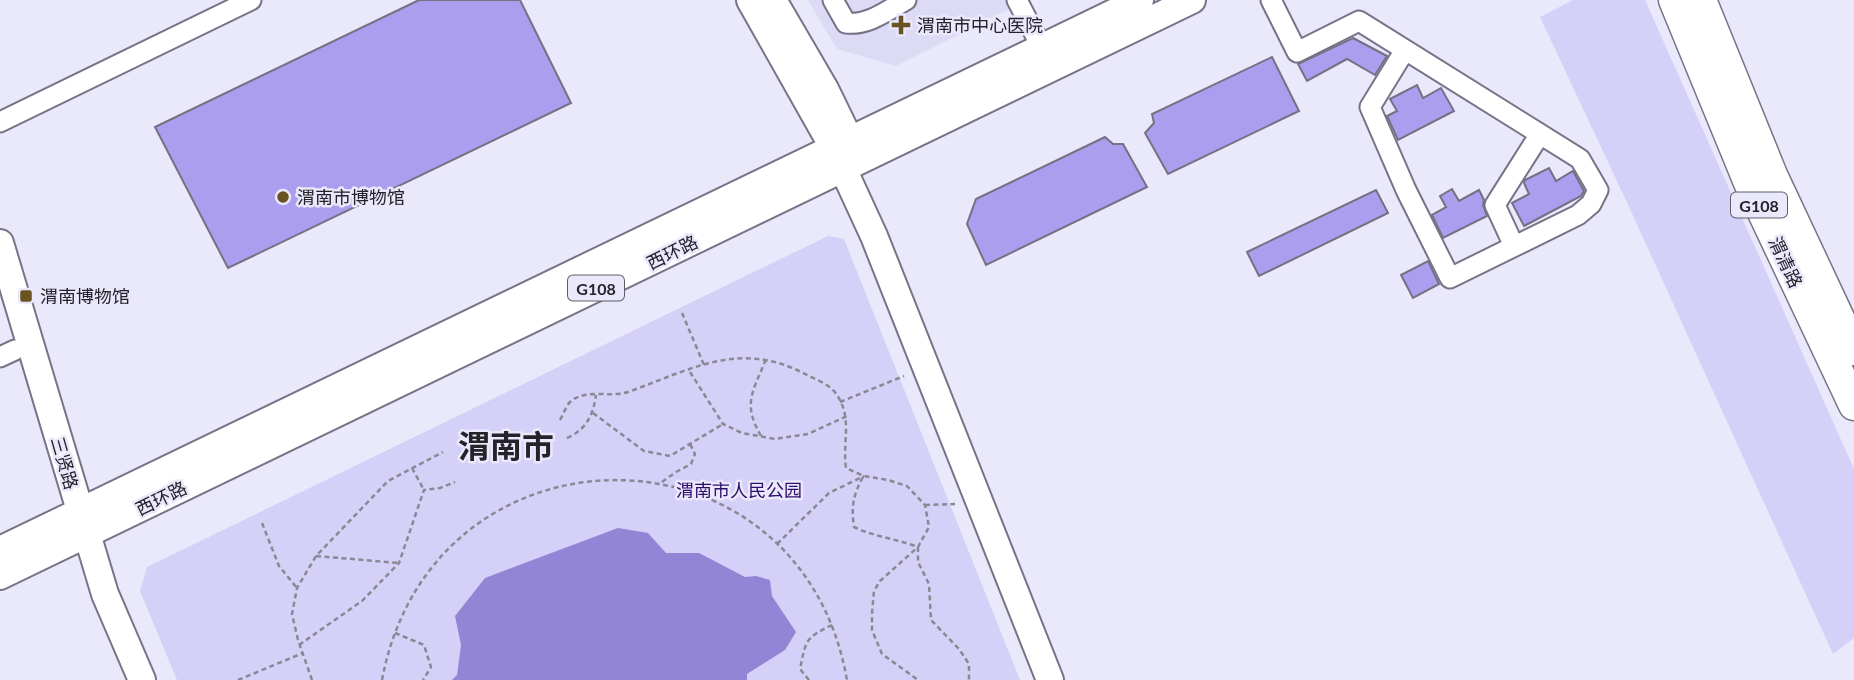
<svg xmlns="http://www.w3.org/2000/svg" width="1854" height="680" viewBox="0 0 1854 680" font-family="Lato,'Noto Sans SC',sans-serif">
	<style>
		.built { fill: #dddaf5 }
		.green { fill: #d5d0f7 }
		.water { fill: #9385d5 }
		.building { fill: #ab9eef; stroke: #737182; stroke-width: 2 }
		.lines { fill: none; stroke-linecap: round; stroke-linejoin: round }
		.minor-casing { stroke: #767486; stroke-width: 23 }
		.major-casing { stroke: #767486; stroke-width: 30 }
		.highway-casing { stroke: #767486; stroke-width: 33 }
		.path { stroke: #898895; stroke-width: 2.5; stroke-dasharray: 5 3.5; stroke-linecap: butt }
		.minor { stroke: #fff; stroke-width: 19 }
		.major { stroke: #fff; stroke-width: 26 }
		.highway { stroke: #fff; stroke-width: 30 }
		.poi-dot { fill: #6b5223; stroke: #eae8fb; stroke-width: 2.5 }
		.labels { text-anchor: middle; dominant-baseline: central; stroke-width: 5; stroke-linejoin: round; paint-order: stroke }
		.shield { fill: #eae8fb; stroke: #5f5e69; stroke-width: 2 }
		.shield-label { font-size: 16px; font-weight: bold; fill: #24232a }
		.poi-label { font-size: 18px; fill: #24232a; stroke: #eae8fb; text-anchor: start }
		.street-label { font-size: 18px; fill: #24232a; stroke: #eae8fb }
		.park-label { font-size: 18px; fill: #300c6c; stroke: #eae8fb }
		.town-label { font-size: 32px; font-weight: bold; fill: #24232a; stroke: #eae8fb }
	</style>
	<rect width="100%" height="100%" fill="#eae8fb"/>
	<path class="built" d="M808,0H1027L896,66L837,49Z"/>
	<path class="green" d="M1573,0H1645L1854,469V638L1833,654L1630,209L1540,17Z
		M828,236L844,239L1020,680H177L140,591L147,567Z"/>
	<path class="water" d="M618,528L648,533L666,553H699L745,577L756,576L770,580L772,596L796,632L785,650L747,674V680H452L457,675L461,645L455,616L485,578Z"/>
	<path class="building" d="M419,0H520L571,103L228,268L155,127Z
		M1353,38L1387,56L1375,75L1347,59L1307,81L1298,64Z
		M1272,57L1299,111L1168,174L1145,133L1154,123L1152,114Z
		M1417,85L1423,98L1441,88L1454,111L1398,140L1387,116L1397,111L1390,99Z
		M1105,137L1113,144H1123L1147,187L986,265L967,224L976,199Z
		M1549,168L1556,181L1573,171L1584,191L1581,196L1524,226L1512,203L1529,194L1524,183L1525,180Z
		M1452,189L1459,201L1479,190L1484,200L1483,205L1487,216L1443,238L1432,215L1446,207L1440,196Z
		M1376,190L1388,213L1259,276L1247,252Z
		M1428,261L1439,284L1413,298L1401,275Z"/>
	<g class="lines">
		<defs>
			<path id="minor" d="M833,0L846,23C868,26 888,10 906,0
				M1017,0L1042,48
				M1271,0L1297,52L1359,21L1580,159L1598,190L1591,204L1578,215L1450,278L1406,190L1370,107L1405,50
				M0,122L251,0
				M1514,246L1495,205L1540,134
				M0,357L15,350"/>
			<path id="major" d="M750,0L833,147L874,236L1050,680
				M773,0L825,89L857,155
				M0,243L105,594L142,680
				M0,550L1140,0
				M0,576L1192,0"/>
			<path id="highway" d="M1674,0L1750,185L1854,405
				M1701,0L1772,175L1854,350"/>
		</defs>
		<use href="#minor" class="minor-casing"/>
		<use href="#major" class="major-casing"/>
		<use href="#highway" class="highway-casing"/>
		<path class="path" d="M682,313L704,365
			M690,372L723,424L742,433L775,439L808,434L847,416
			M840,402L904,376
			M593,413L644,451L670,456L723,424
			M560,420C563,415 566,406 570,402C585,388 611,398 628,392C692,369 741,339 807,375C815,379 828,384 834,391C854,416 842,440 846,468L864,476L888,480L907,486L925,505L929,527L918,547L880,581L874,591L872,613V630L882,654L918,680
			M761,436C742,403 753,392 766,359
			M567,438C587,429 593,415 596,395
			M412,468L424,490
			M863,477C853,495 851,507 854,527C875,537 897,539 918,547V562L929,584L931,620L959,649L969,664V680
			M662,482L676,472L691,464L695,454L690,444
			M925,505L955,504
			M262,523L279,566L297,588
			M777,544L829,493L864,476
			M316,556L399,563
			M395,633L424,645L431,667L423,680
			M299,645L362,601L399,563L424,490L440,488L455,482
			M238,680L303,653
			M312,680L298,640L292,614L297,588L316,556L388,481L443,452
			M382,680C432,414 800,413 847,680
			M809,680L800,669C806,640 805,638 832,625"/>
		<use href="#minor" class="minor"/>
		<use href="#major" class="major"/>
		<use href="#highway" class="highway"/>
	</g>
	<g class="poi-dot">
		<path d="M897.5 14.5h7v7h7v7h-7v7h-7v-7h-7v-7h7z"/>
		<circle cx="283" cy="197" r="7"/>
		<rect x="19" y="289" width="14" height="14" rx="3.5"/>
	</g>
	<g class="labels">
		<g class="shield">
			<rect x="1731" y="192.5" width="56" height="25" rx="5"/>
			<rect x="568" y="275.5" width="56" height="25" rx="5"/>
		</g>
		<g class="shield-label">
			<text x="1759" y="205">G108</text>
			<text x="596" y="288">G108</text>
		</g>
		<g class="poi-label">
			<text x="917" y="25">渭南市中心医院</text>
			<text x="297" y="197">渭南市博物馆</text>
			<text x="40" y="296">渭南博物馆</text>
		</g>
		<g class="street-label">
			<text transform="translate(672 252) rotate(-26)">西环路</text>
			<text transform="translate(1786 262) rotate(65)">渭清路</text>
			<text transform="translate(65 463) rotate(74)">三贤路</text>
			<text transform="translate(161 498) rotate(-26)">西环路</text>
		</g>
		<g class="park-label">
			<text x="739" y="490">渭南市人民公园</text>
		</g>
		<g class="town-label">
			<text x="506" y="445">渭南市</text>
		</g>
	</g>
</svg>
